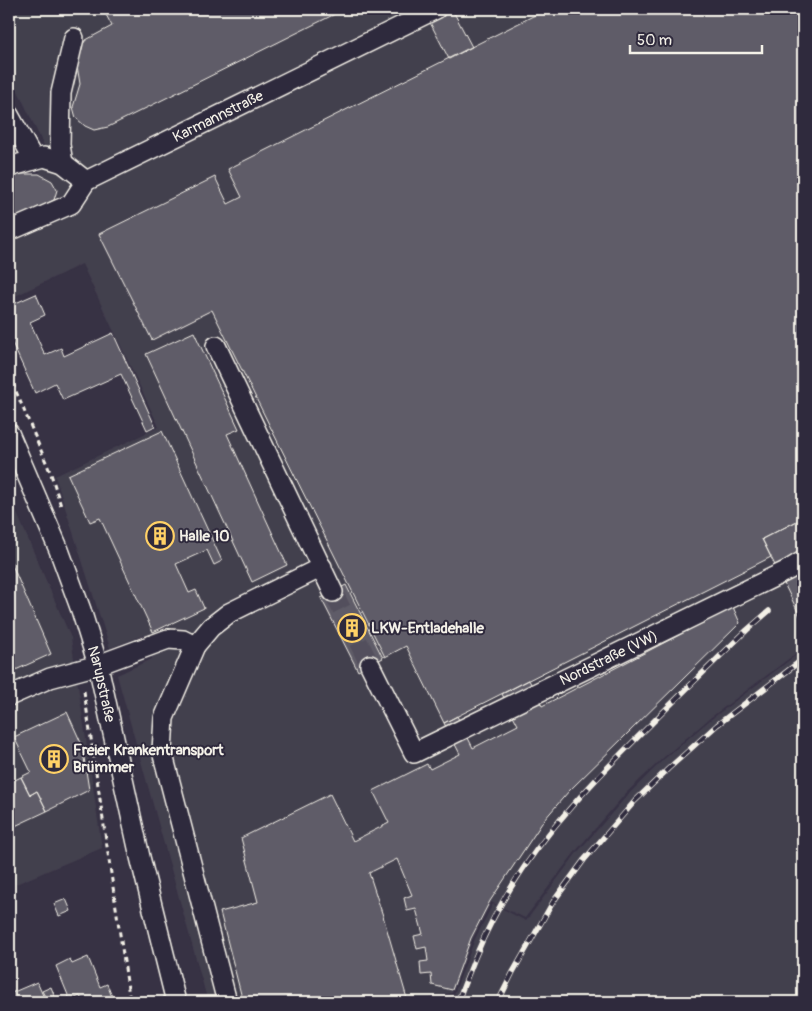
<svg xmlns="http://www.w3.org/2000/svg" width="812" height="1011" viewBox="0 0 812 1011" font-family="Pangolin,sans-serif">
	<style>
		.built { fill: #433f4e }
		.building { fill: #5f5c67; stroke: #f4f1e8 }
		.lines { fill: none; stroke-linecap: round; stroke-linejoin: round }
		.minor-tunnel { stroke: #534f5d; stroke-width: 19; stroke-dasharray: 19 9; stroke-linecap: butt }
		.minor-casing { stroke: #f4f1e8; stroke-width: 22 }
		.path { stroke: #f4f1e8; stroke-width: 3; stroke-dasharray: 5 4; stroke-linecap: butt }
		.minor { stroke: #2f2a3d; stroke-width: 19 }
		.rail-casing { stroke: #f4f1e8; stroke-width: 5.5 }
		.rail { stroke: #2f2a3d; stroke-width: 4; stroke-dasharray: 11; stroke-linecap: butt }
		.labels { text-anchor: middle; dominant-baseline: central; stroke-width: 4; stroke-linejoin: round; paint-order: stroke }
		.street-label { font-size: 15px; fill: #f4f1e8; stroke: #2f2a3d }
		.poi-label { font-size: 15px; font-weight: bold; fill: #f4f1e8; stroke: #2f2a3d; text-anchor: start }
	</style>
	<rect width="100%" height="100%" fill="#373244"/>
	<filter id="ink" filterUnits="userSpaceOnUse"><feTurbulence type="fractalNoise" baseFrequency=".02" numOctaves="2"/><feDisplacementMap in="SourceGraphic" scale="10" xChannelSelector="R" yChannelSelector="G"/><feConvolveMatrix kernelMatrix="1 2 1 2 8 2 1 2 1" color-interpolation-filters="sRGB"/></filter>
	<g filter="url(#ink)">
		<path class="built" d="M9,9H803V648L710,718L663,758L626,793L575,852L525,918L491,902L473,938L452,993L411,1002H208L117,675L152,659L145,635L110,648L55,476L159,427L82,264L9,299V179L20,174H39L45,148L9,72Z
			M9,495L71,638L102,848L9,887Z
			M803,650V1002H418L454,994L475,939L493,904L526,921L576,854L626,797L663,760L710,720Z"/>
		<path class="building" d="M103,9H345L108,127L94,130L85,126L76,118L73,107L80,84L76,59L78,50L86,40L112,26Z
			M423,9H452L472,47L449,59Z
			M547,9H803V518L762,539L771,557L444,723L406,646L385,657L212,310L152,340L99,234L215,177L228,204L242,197L228,169Z
			M20,174H39L52,181L57,190L54,200L27,213L9,219V179Z
			M36,294L45,315L30,322L45,355L61,348L64,356L113,333L155,426L147,430L121,374L63,400L55,383L35,393L9,336V306Z
			M194,332L239,429L227,434L287,565L252,582L146,354Z
			M162,431L222,561L214,565L207,550L176,564L189,593L196,590L204,608L153,632L100,518L90,522L68,475Z
			M803,518V622L762,539Z
			M9,558L51,654L9,673Z
			M346,585L383,658L358,671L321,598Z
			M733,607L740,623L569,791L544,820L490,901L471,938L452,990L432,985L431,974L421,975L420,962L428,961L426,947L417,949L414,936L423,934L416,909L407,911L404,898L412,895L397,859L369,873L383,916L408,1002H243L220,912L258,902L241,838L330,794L353,841L389,823L373,791L427,764L430,769L460,754L444,723L457,716L473,748L518,725L502,694L529,680L542,706Z
			M67,712L82,745L89,790L47,811L37,791L30,795L21,777L31,772L14,737Z
			M21,777L30,795L37,791L47,811L13,827L9,819V783Z
			M66,899L71,911L59,916L54,904Z
			M88,957L100,987L107,984L114,1002H76L82,1000L80,996L70,1000L56,966L70,959L72,964Z
			M37,982L45,1000L41,1002H9V994Z
			M51,987L57,1002H48L42,991Z"/>
		<g class="lines">
			<path class="minor-tunnel" d="M333,592L370,665"/>
			<defs>
				<g id="minor">
					<path d="M9,115L34,160"/>
					<path d="M63,163L60,145L61,93L74,38"/>
					<path d="M9,167L44,157L63,163L86,181"/>
					<path id="s1" d="M9,231L71,204L86,181L436,9"/>
					<path d="M216,346L333,592"/>
					<path id="s2" d="M9,433L59,550L81,610L98,665L140,857L176,1002"/>
					<path id="s3" d="M370,665L414,753L788,570L803,561"/>
					<path d="M9,696L50,678L98,665L168,639L183,640L195,646"/>
					<path d="M227,1002L162,751L164,718L195,646L211,627L229,613L322,567"/>
				</g>
			</defs>
			<use href="#minor" class="minor-casing"/>
			<path class="path" d="M9,375L51,474L61,506
				M84,691L130,1002"/>
			<use href="#minor" class="minor"/>
			<defs>
				<path id="rail" d="M458,1002C462,988 469,974 474,960C514,862 576,798 650,725C682,693 714,662 747,630L769,611
					M498,1002L513,972L553,902L584,860L635,801L668,769L717,725L803,659"/>
			</defs>
			<use href="#rail" class="rail-casing"/>
			<use href="#rail" class="rail"/>
		</g>
	</g>
	<defs>
		<symbol id="building-ring" viewBox="-11 -11 22 22"><circle r="9.5" fill="#2f2a3d" stroke="#ffd166" stroke-width="1.5"/><path d="M-4-6H4V6H1V3H-1V6H-4ZM-2.5-4.3h1.7v1.8h-1.7ZM.8-4.3h1.7v1.8H.8ZM-2.5-1h1.7V.8h-1.7ZM.8-1h1.7V.8H.8Z" fill="#ffd166"/></symbol>
	</defs>
	<g fill-rule="evenodd">
		<use href="#building-ring" x="144" y="520" width="32" height="32"/>
		<use href="#building-ring" x="336" y="612" width="32" height="32"/>
		<use href="#building-ring" x="38" y="743" width="32" height="32"/>
	</g>
	<g class="labels">
		<g class="street-label">
			<text stroke="none"><textPath href="#s1" startOffset="242">Karmannstraße</textPath></text>
			<text stroke="none"><textPath href="#s3" startOffset="315">Nordstraße (VW)</textPath></text>
			<text stroke="none"><textPath href="#s2" startOffset="268">Narupstraße</textPath></text>
		</g>
		<g class="poi-label">
			<text x="179" y="536">Halle 10</text>
			<text x="371" y="628">LKW-Entladehalle</text>
			<text x="73" y="750">Freier Krankentransport<tspan x="73" dy="17">Brümmer</tspan></text>
		</g>
	</g>
	<rect width="812" height="1011" fill="none" stroke="#2f2a3d" stroke-width="30"/>
	<rect x="15" y="15" width="782" height="981" fill="none" stroke="#f4f1e8" stroke-width="2" filter="url(#ink)"/>
	<path d="M630 45v8h132v-8" fill="none" stroke="#f4f1e8" stroke-width="2.5"/>
	<text x="637" y="45" font-size="15" fill="#f4f1e8" stroke="#2f2a3d" stroke-width="4" paint-order="stroke">50 m</text>
</svg>
